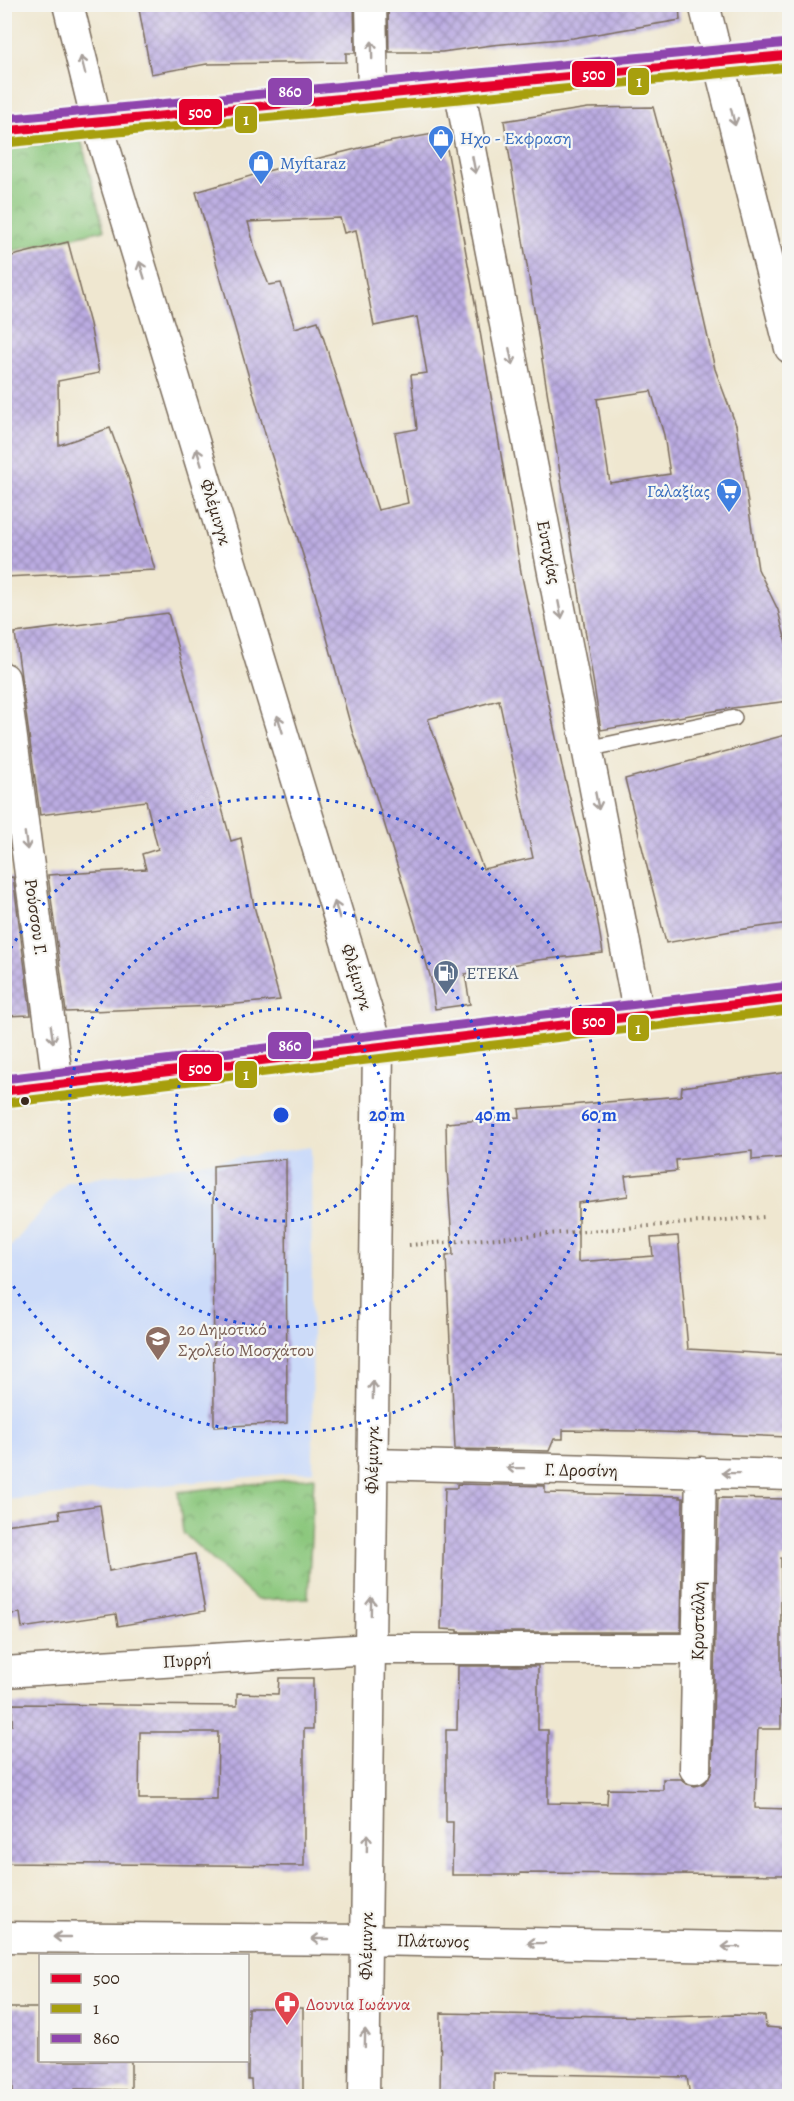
<svg xmlns="http://www.w3.org/2000/svg" width="794" height="2101" viewBox="0 0 794 2101" font-family="Alegreya,serif">
	<style>
		.built { fill: #ccdbf9 }
		.park { fill: url(#park-crowns); stroke: #63784e; stroke-width: 1.5 }
		.building { fill: url(#building-cross-hatch); fill-rule: evenodd }
		.lines { fill: none; stroke-linecap: round; stroke-linejoin: round }
		.lane-casing { stroke: #7a6c5c; stroke-width: 18 }
		.street-casing { stroke: #7a6c5c; stroke-width: 33 }
		.secondary-casing { stroke: #7a6c5c; stroke-width: 36 }
		.path { stroke: #7a6c5c; stroke-width: 4; stroke-dasharray: 1.5 4.5; stroke-linecap: butt }
		.lane { stroke: #fff; stroke-width: 15 }
		.street { stroke: #fff; stroke-width: 30 }
		.secondary { stroke: #ffe4c6; stroke-width: 33 }
		.bus-1-casing { stroke: #f6f6f2; stroke-width: 14 }
		.bus-2-casing { stroke: #f6f6f2; stroke-width: 14 }
		.bus-3-casing { stroke: #f6f6f2; stroke-width: 14 }
		.bus-1 { stroke: #e4002b; stroke-width: 9 }
		.bus-2 { stroke: #a79f0e; stroke-width: 9 }
		.bus-3 { stroke: #8e44ad; stroke-width: 9 }
		.oneway { stroke: #a79f9a }
		.ring { fill: none; stroke: #1d4ed8; stroke-width: 3; stroke-dasharray: 3 6 }
		.bus-dot { fill: #3b2a1e; stroke: #f6f6f2; stroke-width: 2 }
		.labels { text-anchor: middle; dominant-baseline: central; stroke-width: 4.5; stroke-linejoin: round; paint-order: stroke }
		.shop-label { font-size: 18px; fill: #366cbe; stroke: #f6f6f2; text-anchor: start }
		.street-label { font-size: 18px; fill: #3b2a1e; stroke: #f6f6f2 }
		.service-label { font-size: 18px; fill: #4e5e75; stroke: #f6f6f2; text-anchor: start }
		.education-label { font-size: 18px; fill: #785e54; stroke: #f6f6f2; text-anchor: start }
		.health-label { font-size: 18px; fill: #be3a42; stroke: #f6f6f2; text-anchor: start }
		.centre { fill: #1d4ed8; stroke: #f6f6f2; stroke-width: 3 }
		.ring-label { font-size: 18px; text-anchor: middle; font-weight: bold; fill: #1d4ed8; stroke: #f6f6f2; stroke-width: 4.5; stroke-linejoin: round; paint-order: stroke }
		.line-badge { stroke: #f6f6f2; stroke-width: 2 }
		.badge-label { font-size: 16px; text-anchor: middle; font-weight: bold; fill: #fff }
	</style>
	<defs>
		<pattern id="park-crowns" width="20" height="18" patternUnits="userSpaceOnUse" patternTransform="scale(1.5)"><rect width="20" height="18" fill="#8bc77d"/><path d="M2 6a3 3 0 1 1 6 0M12 15a3 3 0 1 1 6 0" fill="none" stroke="#73a266"/></pattern>
		<pattern id="building-cross-hatch" width="8" height="8" patternUnits="userSpaceOnUse" patternTransform="scale(1.5)"><rect width="8" height="8" fill="#bbace2"/><path d="M0 0l8 8M0 8l8-8" fill="none" stroke="#998cb7"/></pattern>
	</defs>
	<rect width="100%" height="100%" fill="#f6f6f2"/>
	<filter id="ink" filterUnits="userSpaceOnUse"><feTurbulence type="fractalNoise" baseFrequency=".0167" numOctaves="2"/><feDisplacementMap in="SourceGraphic" scale="12" xChannelSelector="R" yChannelSelector="G"/><feConvolveMatrix kernelMatrix="1 2 1 2 8 2 1 2 1" color-interpolation-filters="sRGB"/></filter>
	<filter id="wash" filterUnits="userSpaceOnUse"><feTurbulence type="fractalNoise" baseFrequency=".008" numOctaves="4" result="noise"/><feDisplacementMap in="SourceGraphic" scale="24" xChannelSelector="R" yChannelSelector="G"/><feGaussianBlur stdDeviation="1.35" result="paint"/><feColorMatrix in="noise" values="0 0 0 0 0 0 0 0 0 0 0 0 0 0 0 0 0 1.4 0 .05"/><feComposite in="paint" operator="in"/></filter>
	<g filter="url(#wash)">
		<rect width="100%" height="100%" fill="#efe7d0"/>
		<path class="built" d="M311,1147L313,1471L5,1500V1253L67,1182Z"/>
		<path class="park" d="M81,139L104,230L5,253L4,148Z
			M314,1477L308,1598L257,1600L183,1533L178,1492Z"/>
		<g id="blocks">
			<path class="building" d="M138,4H354L355,53H346V62L207,64L151,74Z
				M388,4H679L680,20L573,38L492,45L442,52H389Z
				M653,107L683,218L692,268L715,369L736,425L758,569L778,610L789,654V701L732,708L601,730L504,121L588,108ZM651,391L664,435L670,474L610,483L597,399Z
				M444,132L476,308L521,572L562,766L593,893L603,953L538,960L465,974L470,1004L435,1009L431,979L417,930L374,790L352,731L315,593L268,444L196,192L267,171L372,145ZM340,218L344,233L356,230L374,326L417,317L427,373L411,375L417,429L395,433L408,503L378,510L318,321L295,328L281,283L269,285L257,256L248,222ZM499,700L533,858L483,869L428,719Z
				M68,242L90,324L99,373L58,381L59,445L110,428L128,477L155,570L4,577V258Z
				M168,613L231,841L241,838L254,906L280,1000L216,1006L66,1012L48,875L146,869L142,854L158,849L146,801L40,815L15,633Z
				M789,734V923L737,930L666,943L625,779Z
				M13,877L31,1015L4,1016V878Z
				M789,1072V1157L752,1160V1151L676,1160L677,1171L625,1176L628,1196L578,1203V1262L653,1256L651,1238L678,1236L688,1349L789,1355V1437L636,1431L563,1430V1439H554L549,1451L455,1449L446,1256L453,1255L447,1169L446,1123L520,1117L519,1109L681,1096L682,1087Z
				M286,1159L287,1423L214,1427L213,1166Z
				M457,1484L545,1486V1493L680,1496V1498H683L681,1632H458V1630L441,1629L445,1488H457Z
				M718,1498L789,1499V1558H781V1729H758L755,1808L789,1809V1875L520,1873V1875H452L453,1822H446V1730H457L458,1666H538V1730H548V1803L607,1804L608,1789L663,1790V1779H681L687,1784L695,1786L703,1784L709,1778L712,1769Z
				M100,1505L109,1571L195,1554L205,1611L118,1626L116,1614L22,1628L20,1613L4,1615V1525L60,1518L59,1511Z
				M279,1678H313V1729H304V1866L4,1863V1725H12V1704L237,1706V1693L278,1694ZM140,1732H218L217,1799H139Z
				M4,2008H40V2061H131V2090L75,2089V2097H13V2059H4Z
				M248,2008H303V2097H252L251,2080H248Z
				M441,2013L662,2017L735,2015L765,2016L766,2027L789,2029V2097H690L687,2077L494,2073V2097H440Z"/>
		</g>
	</g>
	<g filter="url(#ink)">
		<use href="#blocks" fill-opacity="0" stroke="#7a6c5c" stroke-width="1.5"/>
		<g class="lines">
			<defs>
				<path id="lane" d="M587,749L734,718"/>
				<path id="street" d="M68,4L97,122L378,1047L364,2096
					M371,4L373,95
					M704,4L790,348
					M459,87L639,1016
					M4,678L58,1085
					M372,1464L790,1475
					M4,1672L370,1649H697
					M695,1769L701,1472
					M4,1937L366,1940L790,1948"/>
				<path id="secondary" d="M4,131L790,55
					M4,1091L790,998"/>
			</defs>
			<use href="#lane" class="lane-casing"/>
			<use href="#street" class="street-casing"/>
			<use href="#secondary" class="secondary-casing"/>
			<path class="path" d="M409,1245L764,1217"/>
			<use href="#lane" class="lane"/>
			<use href="#street" class="street"/>
			<use href="#secondary" class="secondary"/>
			<defs>
				<path id="bus-1" d="M4,131L790,55
					M4,1091L790,998"/>
				<path id="bus-2" d="M5,143L790,67
					M5,1103L790,1010"/>
				<path id="bus-3" d="M4,119L789,43
					M4,1079L789,986"/>
			</defs>
			<use href="#bus-1" class="bus-1-casing"/>
			<use href="#bus-2" class="bus-2-casing"/>
			<use href="#bus-3" class="bus-3-casing"/>
			<use href="#bus-1" class="bus-1"/>
			<use href="#bus-2" class="bus-2"/>
			<use href="#bus-3" class="bus-3"/>
		</g>
		<defs><path id="oneway-shaft" d="M-6 0H5M1.5-3L5.5 0L1.5 3" fill="none" stroke-width="1.6" stroke-linecap="round" stroke-linejoin="round" transform="scale(1.5)"/></defs>
		<g class="oneway">
			<use href="#oneway-shaft" transform="translate(372 50) rotate(-91)"/>
			<use href="#oneway-shaft" transform="translate(83 65) rotate(-104)"/>
			<use href="#oneway-shaft" transform="translate(733 117) rotate(76)"/>
			<use href="#oneway-shaft" transform="translate(474 165) rotate(79)"/>
			<use href="#oneway-shaft" transform="translate(142 270) rotate(-107)"/>
			<use href="#oneway-shaft" transform="translate(511 357) rotate(79)"/>
			<use href="#oneway-shaft" transform="translate(199 457) rotate(-107)"/>
			<use href="#oneway-shaft" transform="translate(560 610) rotate(79)"/>
			<use href="#oneway-shaft" transform="translate(280 724) rotate(-107)"/>
			<use href="#oneway-shaft" transform="translate(597 801) rotate(79)"/>
			<use href="#oneway-shaft" transform="translate(26 841) rotate(82)"/>
			<use href="#oneway-shaft" transform="translate(337 910) rotate(-107)"/>
			<use href="#oneway-shaft" transform="translate(52 1034) rotate(82)"/>
			<use href="#oneway-shaft" transform="translate(373 1390) rotate(-89)"/>
			<use href="#oneway-shaft" transform="translate(515 1468) rotate(-179)"/>
			<use href="#oneway-shaft" transform="translate(731 1473) rotate(-179)"/>
			<use href="#oneway-shaft" transform="translate(371 1606) rotate(-89)"/>
			<use href="#oneway-shaft" transform="translate(367 1843) rotate(-89)"/>
			<use href="#oneway-shaft" transform="translate(62 1937) rotate(-180)"/>
			<use href="#oneway-shaft" transform="translate(320 1939) rotate(-180)"/>
			<use href="#oneway-shaft" transform="translate(536 1943) rotate(-179)"/>
			<use href="#oneway-shaft" transform="translate(731 1947) rotate(-179)"/>
			<use href="#oneway-shaft" transform="translate(365 2038) rotate(-89)"/>
		</g>
	</g>
	<g class="ring">
		<circle cx="281" cy="1115" r="106"/>
		<circle cx="281" cy="1115" r="212"/>
		<path d="M6 956A318 318 0 1 1 6 1274"/>
	</g>
	<defs>
		<symbol id="shop-pin" viewBox="-11 -11 22 30"><path d="M0 17L-7.5 6A9.5 9.5 0 1 1 7.5 6Z" fill="#3f7fe0" stroke="#f6f6f2"/><path d="M-5-2.5h2.3a2.7 3.5 0 0 1 5.4 0H5L5.5 6h-11ZM-1.5-2.5h3a1.5 2.3 0 0 0-3 0Z" fill="#fff"/></symbol>
		<symbol id="supermarket-pin" viewBox="-11 -11 22 30"><path d="M0 17L-7.5 6A9.5 9.5 0 1 1 7.5 6Z" fill="#3f7fe0" stroke="#f6f6f2"/><path d="M-6-5.5h2.5l.6 2H6L4.5 2H-2.5L-4.4-4H-6ZM-1.5 3.2a1.3 1.3 0 1 0 .1 0ZM3 3.2a1.3 1.3 0 1 0 .1 0Z" fill="#fff"/></symbol>
		<symbol id="fuel-pin" viewBox="-11 -11 22 30"><path d="M0 17L-7.5 6A9.5 9.5 0 1 1 7.5 6Z" fill="#5c6f8a" stroke="#f6f6f2"/><path d="M-5.5-6h7V0h2V4h1.3V-2.5L3-4.5l.8-.8L6-3V5H2.5V1h-1V6h-7ZM-4.2-4.7v3.2H.2V-4.7Z" fill="#fff"/></symbol>
		<symbol id="school-pin" viewBox="-11 -11 22 30"><path d="M0 17L-7.5 6A9.5 9.5 0 1 1 7.5 6Z" fill="#8d6e63" stroke="#f6f6f2"/><path d="M0-5L7-2L0 1L-7-2ZM-4 1L0 2.5L4 1V4Q0 6-4 4Z" fill="#fff"/></symbol>
		<symbol id="pharmacy-pin" viewBox="-11 -11 22 30"><path d="M0 17L-7.5 6A9.5 9.5 0 1 1 7.5 6Z" fill="#e0444e" stroke="#f6f6f2"/><path d="M-2-6h4v4h4v4h-4v4h-4v-4h-4v-4h4Z" fill="#fff"/></symbol>
	</defs>
	<g fill-rule="evenodd">
		<use href="#shop-pin" x="426" y="123" width="30" height="40"/>
		<use href="#shop-pin" x="246" y="148" width="30" height="40"/>
		<use href="#supermarket-pin" x="714" y="476" width="30" height="40"/>
		<use href="#fuel-pin" x="431" y="958" width="30" height="40"/>
		<use href="#school-pin" x="143" y="1324" width="30" height="40"/>
		<use href="#pharmacy-pin" x="272" y="1989" width="30" height="40"/>
	</g>
	<circle class="bus-dot" cx="25" cy="1101" r="5"/>
	<g class="labels">
		<g class="shop-label">
			<text x="460" y="138">Ηχο - Εκφραση</text>
			<text x="280" y="163">Myftaraz</text>
			<text x="710" y="491" text-anchor="end">Γαλαξίας</text>
		</g>
		<g class="street-label">
			<text transform="translate(216 512) rotate(73)">Φλέμινγκ</text>
			<text transform="translate(549 552) rotate(79)">Ευτυχίας</text>
			<text transform="translate(36 917) rotate(82)">Ρούσσου Γ.</text>
			<text transform="translate(357 977) rotate(73)">Φλέμινγκ</text>
			<text transform="translate(372 1460) rotate(-89)">Φλέμινγκ</text>
			<text transform="translate(581 1470) rotate(1)">Γ. Δροσίνη</text>
			<text transform="translate(698 1621) rotate(-89)">Κρυστάλλη</text>
			<text transform="translate(187 1660) rotate(-4)">Πυρρή</text>
			<text transform="translate(433 1941) rotate(1)">Πλάτωνος</text>
			<text transform="translate(366 1946) rotate(-89)">Φλέμινγκ</text>
		</g>
		<g class="service-label">
			<text x="466" y="973">ΕΤΕΚΑ</text>
		</g>
		<g class="education-label">
			<text x="178" y="1329">2ο Δημοτικό<tspan x="178" dy="21">Σχολείο Μοσχάτου</tspan></text>
		</g>
		<g class="health-label">
			<text x="306" y="2004">Δουνια Ιωάννα</text>
		</g>
	</g>
	<circle cx="281" cy="1115" r="9" class="centre"/>
	<g class="ring-label">
		<text x="387" y="1121">20 m</text>
		<text x="493" y="1121">40 m</text>
		<text x="599" y="1121">60 m</text>
	</g>
	<g class="line-badge">
		<rect x="571" y="60" width="45" height="28" rx="6" fill="#e4002b"/>
		<rect x="627" y="67" width="23" height="29" rx="6" fill="#a79f0e"/>
		<rect x="267" y="77" width="46" height="29" rx="6" fill="#8e44ad"/>
		<rect x="178" y="98" width="45" height="28" rx="6" fill="#e4002b"/>
		<rect x="234" y="105" width="24" height="29" rx="6" fill="#a79f0e"/>
		<rect x="571" y="1007" width="45" height="29" rx="6" fill="#e4002b"/>
		<rect x="627" y="1014" width="23" height="28" rx="6" fill="#a79f0e"/>
		<rect x="267" y="1031" width="45" height="29" rx="6" fill="#8e44ad"/>
		<rect x="178" y="1053" width="45" height="29" rx="6" fill="#e4002b"/>
		<rect x="234" y="1060" width="24" height="29" rx="6" fill="#a79f0e"/>
	</g>
	<g class="badge-label">
		<text x="594" y="80">500</text>
		<text x="639" y="87">1</text>
		<text x="290" y="97">860</text>
		<text x="200" y="118">500</text>
		<text x="246" y="125">1</text>
		<text x="594" y="1027">500</text>
		<text x="638" y="1034">1</text>
		<text x="290" y="1051">860</text>
		<text x="200" y="1074">500</text>
		<text x="246" y="1080">1</text>
	</g>
	<rect width="794" height="2101" fill="none" stroke="#f6f6f2" stroke-width="24"/>
	<rect x="39" y="1954" width="210" height="108" fill="#f6f6f2" stroke="#aba49d" stroke-width="1.5"/>
	<rect x="51" y="1974" width="30" height="9" fill="#e4002b" stroke="#aba49d" stroke-width="1.5"/>
	<text x="93" y="1984" font-size="18" fill="#3b2a1e">500</text>
	<rect x="51" y="2004" width="30" height="9" fill="#a79f0e" stroke="#aba49d" stroke-width="1.5"/>
	<text x="93" y="2014" font-size="18" fill="#3b2a1e">1</text>
	<rect x="51" y="2034" width="30" height="9" fill="#8e44ad" stroke="#aba49d" stroke-width="1.5"/>
	<text x="93" y="2044" font-size="18" fill="#3b2a1e">860</text>
</svg>
